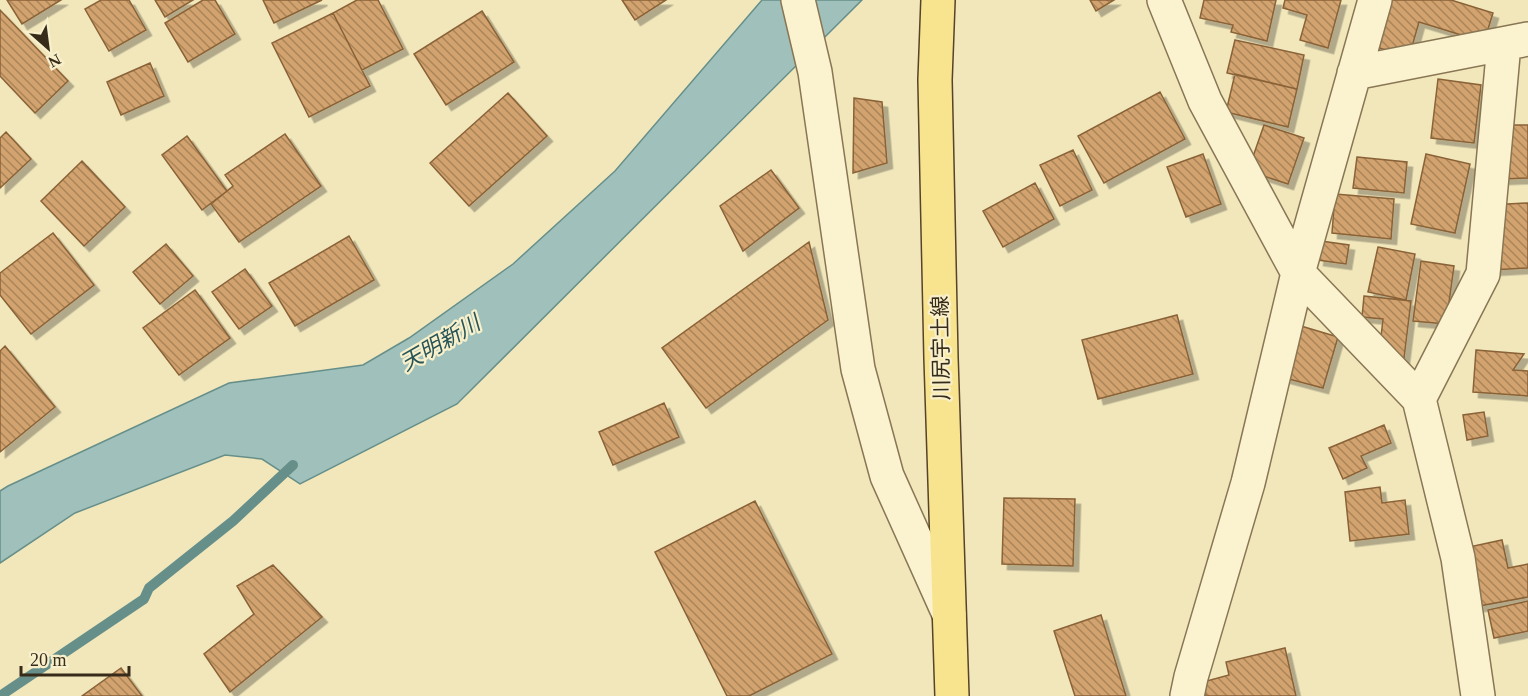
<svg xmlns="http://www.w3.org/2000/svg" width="1528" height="696" viewBox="0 0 1528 696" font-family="'Times New Roman','Noto Sans JP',serif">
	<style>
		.water { fill: #a0c1bb; stroke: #678f8a; stroke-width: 1.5 }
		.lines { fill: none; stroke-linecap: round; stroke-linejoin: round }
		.stream { stroke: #678f8a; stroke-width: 10 }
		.building { fill: url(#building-back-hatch); stroke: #8a6238; stroke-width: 1.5; filter: url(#shadow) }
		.minor-casing { stroke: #897654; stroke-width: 36 }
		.major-casing { stroke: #564329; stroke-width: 36 }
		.minor { stroke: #fbf3cf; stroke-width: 33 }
		.major { stroke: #f8e48f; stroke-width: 33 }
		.labels { text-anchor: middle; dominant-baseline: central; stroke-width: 4.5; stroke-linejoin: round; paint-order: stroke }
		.street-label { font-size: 21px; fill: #372b1a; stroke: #f8f0cb }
		.water-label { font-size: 22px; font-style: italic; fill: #285558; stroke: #f8f0cb }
	</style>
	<defs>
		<pattern id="building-back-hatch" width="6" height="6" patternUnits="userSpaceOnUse" patternTransform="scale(1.5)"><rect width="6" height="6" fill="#d2a36e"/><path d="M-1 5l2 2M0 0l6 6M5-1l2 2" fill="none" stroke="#ab855a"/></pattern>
		<filter id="shadow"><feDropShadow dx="5.5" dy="5.5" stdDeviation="0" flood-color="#0004"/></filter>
	</defs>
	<rect width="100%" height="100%" fill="#f1e7bb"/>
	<path class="water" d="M762,0H862L457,404L300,484L262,459L225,455L75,513L0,563V491L8,486L229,383L363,365L409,338L513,264L615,171Z"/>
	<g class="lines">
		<path class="stream" d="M0,696L144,599L149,588L233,521L293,465"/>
	</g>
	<path class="building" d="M7,0H61L22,24Z
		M101,0H129L146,30L109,51L85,9Z
		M155,0H193L165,17Z
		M203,0H215L235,34L188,62L165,23Z
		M263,0H322L274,23Z
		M357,0H378L403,49L362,70L333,13Z
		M622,0H666L635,20Z
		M1090,0H1114L1096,11Z
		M1204,0H1276L1267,41L1231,32L1233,25L1200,18Z
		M1285,0H1341L1328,48L1300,40L1307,15L1283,8Z
		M1391,0H1451L1493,13L1484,42L1419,22L1409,57L1376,47Z
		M0,10L68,81L35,113L0,76Z
		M482,11L514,62L446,105L414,54Z
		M333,13L370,86L309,117L272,43Z
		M1235,40L1304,55L1297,89L1227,73Z
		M150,63L164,96L121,115L107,82Z
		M1235,74L1297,89L1288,127L1226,112Z
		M1438,79L1481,85L1474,143L1431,138Z
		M1160,92L1185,139L1104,183L1078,136Z
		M508,93L547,136L469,206L430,163Z
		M854,98L882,102L887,163L853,173Z
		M1264,125L1304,138L1288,184L1248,171Z
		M1503,125H1528V178L1504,179Z
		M6,132L31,159L0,188V138Z
		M285,134L321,186L239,242L211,204L233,186L225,175Z
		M187,136L227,191L202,210L162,155Z
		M1073,150L1092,190L1060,206L1040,165Z
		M1203,154L1221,204L1186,217L1167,167Z
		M1426,154L1470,164L1455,233L1411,224Z
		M1357,157L1407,162L1404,193L1353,188Z
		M82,161L125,207L84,246L41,201Z
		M771,170L799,208L743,251L720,206Z
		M1035,183L1054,219L1003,247L983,211Z
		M1335,194L1394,199L1391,239L1332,233Z
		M1528,203V268L1492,270L1489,205Z
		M53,233L94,285L31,334L0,295V273Z
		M349,236L374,280L295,326L269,283Z
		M1321,241L1349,245L1346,264L1318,260Z
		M809,242L828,320L706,408L662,348Z
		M166,244L193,276L160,304L133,272Z
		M1378,247L1415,254L1406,300L1368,292Z
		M1421,261L1454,266L1446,324L1413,321Z
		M245,269L272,306L239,329L212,292Z
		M195,290L230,338L179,375L143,328Z
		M1364,296L1411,301L1403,366L1378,363L1383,319L1362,317Z
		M1177,315L1193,374L1098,399L1082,340Z
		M1301,326L1338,337L1323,388L1285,378Z
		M5,346L55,407L0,452V351Z
		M1476,350L1524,354L1513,370L1528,371V396L1473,392Z
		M664,403L679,437L613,465L599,432Z
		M1484,412L1488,436L1467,440L1463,415Z
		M1384,425L1391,443L1361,456L1367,468L1343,479L1329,448Z
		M1380,487L1382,503L1405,500L1409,534L1350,541L1345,492Z
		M1004,498L1075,499L1073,566L1002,564Z
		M755,501L832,654L749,696H727L655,552Z
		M1502,540L1508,568L1528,564V597L1479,606L1469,547Z
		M273,565L322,617L230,692L204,654L254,614L237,586Z
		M1528,601V631L1494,638L1488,610Z
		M1101,615L1126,696H1075L1054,631Z
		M1285,648L1296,696H1206L1203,682L1229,675L1226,662Z
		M121,668L142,696H82Z"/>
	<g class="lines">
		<defs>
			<path id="minor" d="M798,0L815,72L858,369L887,476L949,614
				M1164,0L1205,101L1298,273L1419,399L1458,558L1478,696
				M1354,73L1528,39
				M1419,399L1483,274L1504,44
				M1187,696L1191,677L1248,483L1298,273L1375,0"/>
			<path id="major" d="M938,0L935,80L941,358L952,696"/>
		</defs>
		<use href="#minor" class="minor-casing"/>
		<use href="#major" class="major-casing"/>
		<use href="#minor" class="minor"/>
		<use href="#major" class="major"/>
	</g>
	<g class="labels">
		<g class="street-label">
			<text transform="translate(941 348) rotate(-91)">川尻宇土線</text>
		</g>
		<g class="water-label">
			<text transform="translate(440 343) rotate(-30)">天明新川</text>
		</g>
	</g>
	<g transform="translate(48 48) rotate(152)" stroke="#f8f0cb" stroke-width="4.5" paint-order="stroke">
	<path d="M0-4.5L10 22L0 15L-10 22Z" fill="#372b1a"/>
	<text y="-9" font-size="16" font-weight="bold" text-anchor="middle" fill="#372b1a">N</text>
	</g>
	<path d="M21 666v9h108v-9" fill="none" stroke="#372b1a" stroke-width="3"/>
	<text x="30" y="666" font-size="18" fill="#372b1a" stroke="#f8f0cb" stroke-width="4.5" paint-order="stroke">20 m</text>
</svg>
